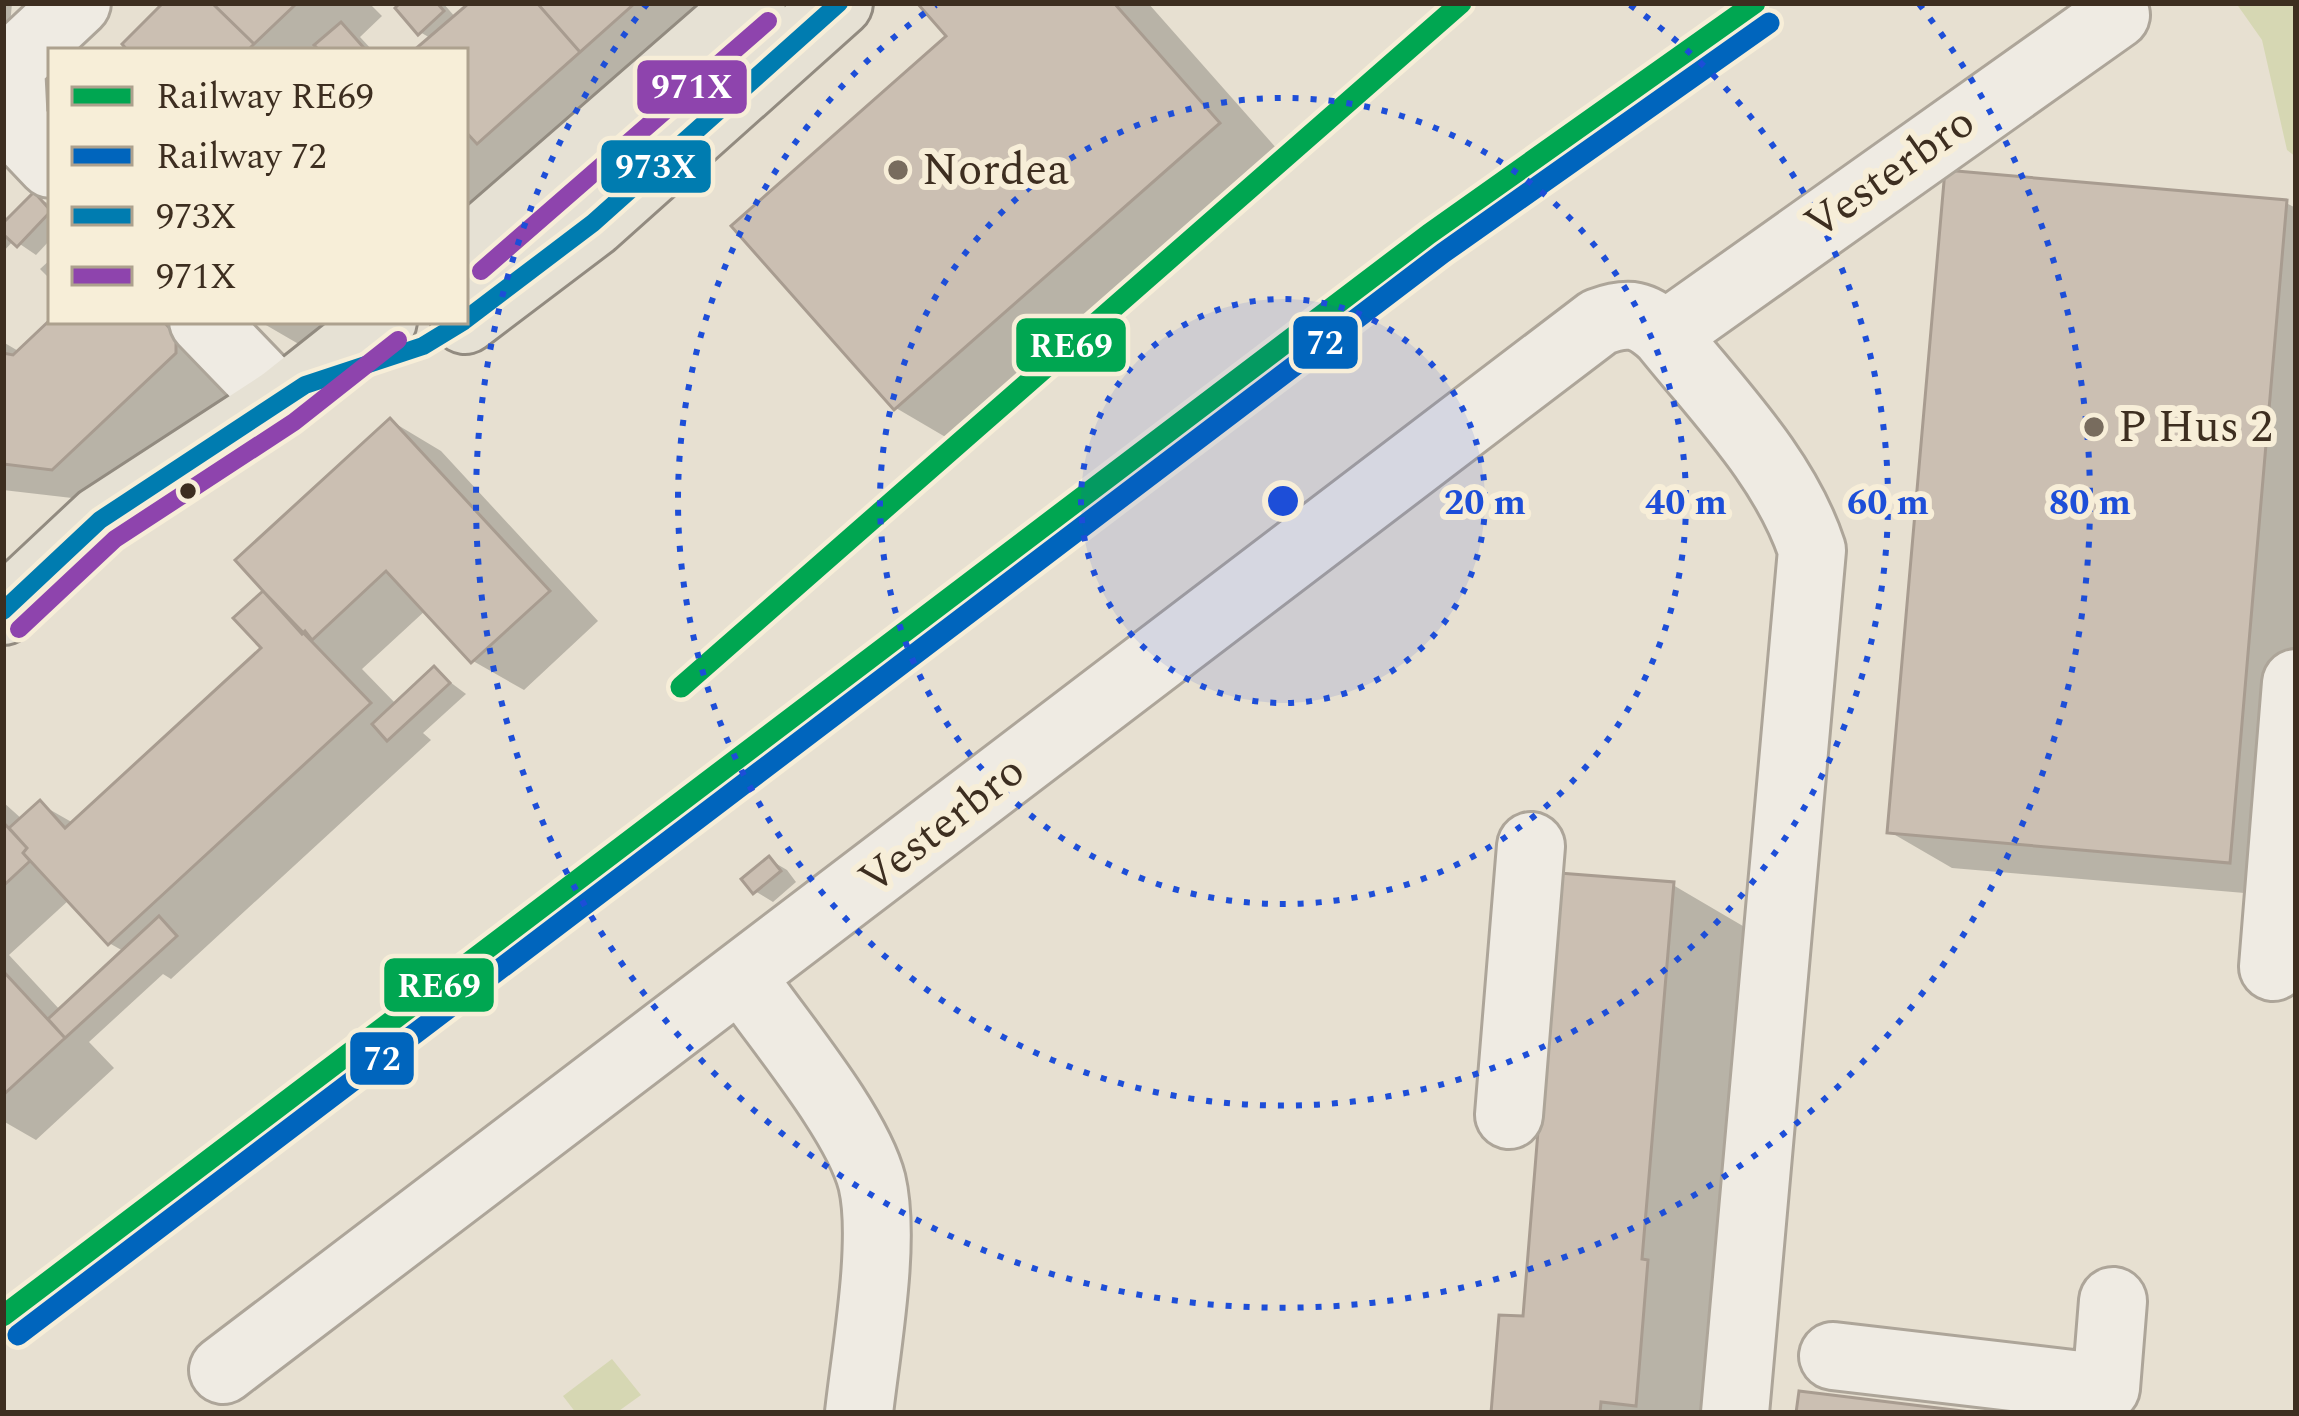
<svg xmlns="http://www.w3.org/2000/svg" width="2299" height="1416" viewBox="0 0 2299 1416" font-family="Spectral,serif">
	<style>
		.green { fill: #d6d7b3 }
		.shadow { fill: #0003; fill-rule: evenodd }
		.building { fill: #cbbfb2; stroke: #a89c90; stroke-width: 3 }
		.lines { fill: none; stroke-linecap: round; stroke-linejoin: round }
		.minor-casing { stroke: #ada599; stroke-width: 72 }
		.major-casing { stroke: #928b80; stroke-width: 72 }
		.minor { stroke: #efebe3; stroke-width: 66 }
		.major { stroke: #e6e1d4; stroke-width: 66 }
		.bus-1-casing { stroke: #f7eed8; stroke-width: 27 }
		.bus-2-casing { stroke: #f7eed8; stroke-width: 27 }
		.bus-1 { stroke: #007cb0; stroke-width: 18 }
		.bus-2 { stroke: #8e44ad; stroke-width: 18 }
		.rail-1-casing { stroke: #f7eed8; stroke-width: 30 }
		.rail-2-casing { stroke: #f7eed8; stroke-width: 30 }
		.rail-1 { stroke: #00a651; stroke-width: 21 }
		.rail-2 { stroke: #0065bd; stroke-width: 21 }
		.ring { fill: none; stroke: #1d4ed8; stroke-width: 6; stroke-dasharray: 6 12 }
		.poi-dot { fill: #786c5e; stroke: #f7eed8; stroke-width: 4.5 }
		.bus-dot { fill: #3d2e20; stroke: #f7eed8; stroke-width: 4.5 }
		.labels { text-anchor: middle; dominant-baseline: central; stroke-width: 12; stroke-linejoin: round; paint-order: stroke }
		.poi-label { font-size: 45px; fill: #3d2e20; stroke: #f7eed8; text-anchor: start }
		.street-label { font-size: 45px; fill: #3d2e20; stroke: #f7eed8 }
		.centre { fill: #1d4ed8; stroke: #f7eed8; stroke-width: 6 }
		.ring-label { font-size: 36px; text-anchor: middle; font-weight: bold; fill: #1d4ed8; stroke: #f7eed8; stroke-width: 12; stroke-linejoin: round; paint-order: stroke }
		.line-badge { stroke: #f7eed8; stroke-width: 4.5 }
		.badge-label { font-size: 33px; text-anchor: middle; font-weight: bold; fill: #fff }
	</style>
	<rect width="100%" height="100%" fill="#e7e0d1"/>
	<path class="green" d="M2236,3H2296V157L2287,150L2262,40Z
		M612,1359L641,1395L616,1413H576L563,1396Z"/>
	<path class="shadow" d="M3,3H12L9,37L3,36Z
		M168,3H369L382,16L360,37L373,51H119Z
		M405,3H443L456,18L474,3H737L465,264V51H417L432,39L420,32Z
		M921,3H1148L1293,167L971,452L896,408L951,36Z
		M34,196L51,205V239L36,255L14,240L3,252V227Z
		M2286,203L2296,208V842L2291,897L1952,868L1890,832Z
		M51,259V280L40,269Z
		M53,321H188L237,389L115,503L3,490V342L20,352Z
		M259,321H401L333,364Z
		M391,421L441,451L598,621L524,690L473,661L426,610L362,669L397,705L434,670L466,694L423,733L431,740L171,979L163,974L89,1042L114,1068L36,1140L3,1121V802L23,820L40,804L75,824L266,649L267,591ZM69,900L109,943L125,952L61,1011L9,955Z
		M770,860L787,870L796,882L773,902L755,891Z
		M1673,885L1748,929L1714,1413H1494Z"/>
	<path class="building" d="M163,3H212L254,44L247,51H128L122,44Z
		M212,3H297L254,44Z
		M400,3H437L444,11L418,35L395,8Z
		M469,3H537L580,52L477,144L465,131V51H413Z
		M537,3H635L580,52Z
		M917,3H1114L1220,123L894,410L731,226L946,36Z
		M341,22L364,48L361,51H320L314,45Z
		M1945,170L2287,200L2230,863L1887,833Z
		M34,192L51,211L17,247L3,234V223Z
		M51,319L163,321L176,335V353L52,470L3,464V353L13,355Z
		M390,418L550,591L471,663L386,571L312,640L305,631L302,634L235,560Z
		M263,591L371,703L108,945L23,853L27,848L9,828L40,800L65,828L261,648L233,618Z
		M434,666L450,683L387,741L372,724Z
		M3,822L27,848L23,853L30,861L3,886Z
		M769,856L781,871L753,894L741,879Z
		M1559,873L1674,882L1642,1259L1648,1260L1636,1406L1601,1402L1600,1413H1491L1499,1315L1523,1316Z
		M159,916L177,936L65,1038L48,1019Z
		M3,971L65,1038L3,1095Z
		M1799,1391L1979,1413H1796Z"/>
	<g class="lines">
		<defs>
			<path id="minor" d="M3,64L11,65L77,3
				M11,65L14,125L51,164
				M203,321L281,402
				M2273,967L2296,683
				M743,979C779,1031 857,1123 872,1182C886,1241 866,1350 859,1413
				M1509,1115L1531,846
				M1833,1356L2106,1388L2113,1301
				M223,1370L1599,322C1629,311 1643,314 1665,335
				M1735,1413L1812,550C1785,468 1718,401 1665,335L2116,15"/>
			<path id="major" d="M465,253L752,3
				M465,320L593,223L839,3
				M3,611L100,520L281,402L383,321"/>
		</defs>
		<use href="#minor" class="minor-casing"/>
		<use href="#major" class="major-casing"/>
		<use href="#minor" class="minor"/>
		<use href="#major" class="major"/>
		<defs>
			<path id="bus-1" d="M465,320L593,223L839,3
				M3,611L100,520L305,385L423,346L464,321"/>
			<path id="bus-2" d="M481,271L768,21
				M19,629L115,539L294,422L398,340"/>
		</defs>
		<use href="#bus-1" class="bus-1-casing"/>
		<use href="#bus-2" class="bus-2-casing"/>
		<use href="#bus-1" class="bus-1"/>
		<use href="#bus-2" class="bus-2"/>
		<defs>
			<path id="rail-1" d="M681,687L1461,3
				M3,1316L1429,234L1755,3"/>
			<path id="rail-2" d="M18,1335L1443,253L1769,23"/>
		</defs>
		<use href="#rail-1" class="rail-1-casing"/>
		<use href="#rail-2" class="rail-2-casing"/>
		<use href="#rail-1" class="rail-1"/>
		<use href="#rail-2" class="rail-2"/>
	</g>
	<circle cx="1283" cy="501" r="202" fill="#1d4ed8" fill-opacity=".12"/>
	<g class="ring">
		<circle cx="1283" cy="501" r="202"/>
		<circle cx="1283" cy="501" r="403"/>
		<path d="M1630 5A605 605 0 1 1 936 5"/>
		<path d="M1919 4A807 807 0 1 1 647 4"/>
	</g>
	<g class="poi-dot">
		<circle cx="898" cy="170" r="12"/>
		<circle cx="2094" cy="427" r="12"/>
	</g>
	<circle class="bus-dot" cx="188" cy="491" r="10"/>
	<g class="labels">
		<g class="poi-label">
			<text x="922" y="170">Nordea</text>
			<text x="2118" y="427">P Hus 2</text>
		</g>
		<g class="street-label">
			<text transform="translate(1890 173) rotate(-35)">Vesterbro</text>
			<text transform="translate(942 825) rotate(-38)">Vesterbro</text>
		</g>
	</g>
	<circle cx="1283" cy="501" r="18" class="centre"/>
	<g class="ring-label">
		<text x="1485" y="514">20 m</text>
		<text x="1686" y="514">40 m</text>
		<text x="1888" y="514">60 m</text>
		<text x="2090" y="514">80 m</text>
	</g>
	<g class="line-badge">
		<rect x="635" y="58" width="114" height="58" rx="12" fill="#8e44ad"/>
		<rect x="599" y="138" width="114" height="57" rx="12" fill="#007cb0"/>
		<rect x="1291" y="314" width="69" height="57" rx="12" fill="#0065bd"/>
		<rect x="1014" y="316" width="114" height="58" rx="12" fill="#00a651"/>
		<rect x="382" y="956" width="114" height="58" rx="12" fill="#00a651"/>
		<rect x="348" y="1030" width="68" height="57" rx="12" fill="#0065bd"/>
	</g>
	<g class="badge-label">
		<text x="692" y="98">971X</text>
		<text x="656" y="178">973X</text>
		<text x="1325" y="354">72</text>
		<text x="1071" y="357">RE69</text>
		<text x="439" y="997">RE69</text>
		<text x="382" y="1070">72</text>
	</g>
	<rect width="2299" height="1416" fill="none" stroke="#3d2e20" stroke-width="12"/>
	<rect x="48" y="48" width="420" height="276" fill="#f7eed8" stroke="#ada18e" stroke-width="3"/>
	<rect x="72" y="87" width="60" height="18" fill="#00a651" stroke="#ada18e" stroke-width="3"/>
	<text x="156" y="108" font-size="36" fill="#3d2e20">Railway RE69</text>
	<rect x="72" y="147" width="60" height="18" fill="#0065bd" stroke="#ada18e" stroke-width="3"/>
	<text x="156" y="168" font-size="36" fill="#3d2e20">Railway 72</text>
	<rect x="72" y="207" width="60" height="18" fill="#007cb0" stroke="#ada18e" stroke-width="3"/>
	<text x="156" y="228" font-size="36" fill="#3d2e20">973X</text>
	<rect x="72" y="267" width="60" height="18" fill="#8e44ad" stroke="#ada18e" stroke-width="3"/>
	<text x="156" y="288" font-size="36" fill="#3d2e20">971X</text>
</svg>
